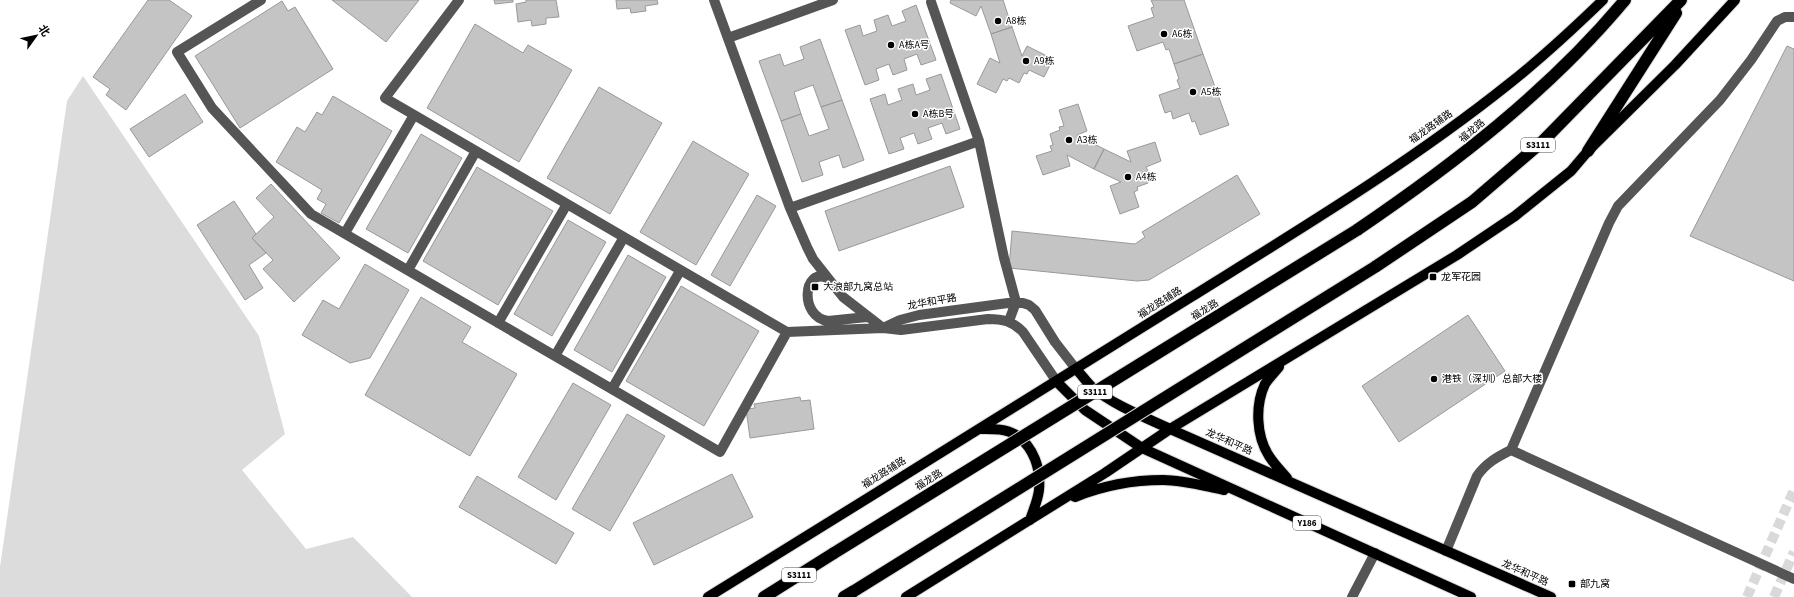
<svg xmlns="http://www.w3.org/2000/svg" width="1794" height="597" viewBox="0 0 1794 597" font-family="'Source Sans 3','Noto Sans SC',sans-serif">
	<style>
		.green { fill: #dcdcdc }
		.building { fill: #c4c4c4; stroke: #999 }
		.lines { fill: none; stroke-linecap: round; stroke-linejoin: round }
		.major-tunnel { stroke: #d9d9d9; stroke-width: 10; stroke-dasharray: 10 5; stroke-linecap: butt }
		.major-casing { stroke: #dbdbdb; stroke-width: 12 }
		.highway-casing { stroke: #dbdbdb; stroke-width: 14 }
		.minor { stroke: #555; stroke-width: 10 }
		.major { stroke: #000; stroke-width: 10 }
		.highway { stroke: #000; stroke-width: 12 }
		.highway-bridge-casing { stroke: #dbdbdb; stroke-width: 14; stroke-linecap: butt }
		.highway-bridge { stroke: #000; stroke-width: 12 }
		.poi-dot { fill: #000; stroke: #fff; stroke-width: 1.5 }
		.labels { text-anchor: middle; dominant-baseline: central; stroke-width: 3; stroke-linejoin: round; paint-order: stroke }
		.shield { fill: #fff; stroke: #4c4c4c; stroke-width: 1 }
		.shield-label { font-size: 9px; font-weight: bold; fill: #000 }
		.poi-label { font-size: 10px; fill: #000; stroke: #fff; text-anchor: start }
		.street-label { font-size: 10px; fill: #000; stroke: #fff }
	</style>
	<rect width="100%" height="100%" fill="#fff"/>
	<path class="green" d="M83,76L259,336L285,434L242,470L306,549L353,537L412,597H0V567L67,101Z"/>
	<path class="building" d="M148,0H169L192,16L126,110L106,95L110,89L93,77Z
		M332,0H419L386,42Z
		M494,0H513V2L495,4Z
		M526,0H556L559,17L546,18V24L532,26L531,20L518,22L516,4L526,2Z
		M616,0H657L658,4L645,6L646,11L631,13L630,8L617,9Z
		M951,0H1003L1012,27L991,34L981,6L976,16L950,3Z
		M1151,0H1184L1203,54L1174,64L1169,49L1166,50L1163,42L1137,51L1128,26L1154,17L1151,8L1154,7Z
		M282,1L288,11L295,7L333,69L240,128L195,56Z
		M916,5L936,60L921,65L917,54L904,59L907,70L893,75L889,64L876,69L879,80L865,85L845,30L860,25L863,36L877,31L874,20L888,15L892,26L906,21L902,11Z
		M475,24L523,53L528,45L572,70L519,162L427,108Z
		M1012,27L1022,56L1027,46L1053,59L1044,77L1029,70L1027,74L1024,73L1019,83L1009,78L1007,81L1003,79L996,93L977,84L990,58L1000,63L991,34Z
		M820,39L842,100L821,107L813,85L794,92L801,114L781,121L759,61L780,54L784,66L804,59L800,47Z
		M1787,46L1794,49V281L1690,236Z
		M1203,54L1229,125L1200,135L1195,121L1192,122L1189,113L1173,119L1171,111L1165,113L1159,95L1180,88L1177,80L1179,79L1174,64Z
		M941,74L960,129L946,134L942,123L928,128L932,139L918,144L914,133L900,138L904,149L889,154L870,99L885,94L888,105L902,100L898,89L913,84L916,95L930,90L926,79Z
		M599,87L662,123L610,214L547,178Z
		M185,94L203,122L149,157L130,129Z
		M333,96L392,131L339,223L321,213L326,204L317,199L322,190L276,162L297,127L305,132L317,112L322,115Z
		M842,100L864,160L843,168L839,155L819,162L823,175L802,182L781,121L801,114L809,136L829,129L821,107Z
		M1078,104L1087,131L1077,135L1104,149L1094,169L1067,155L1070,166L1043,175L1036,156L1052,151L1050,146L1053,145L1050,134L1060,130L1059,127L1064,126L1059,110Z
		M421,134L462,158L408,253L366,229Z
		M693,141L749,174L696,265L640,232Z
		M1155,142L1161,161L1146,167L1148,171L1144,172L1148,183L1137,187L1138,190L1134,192L1139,207L1120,214L1110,186L1121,182L1094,169L1104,149L1131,162L1127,151Z
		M950,166L964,207L839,251L825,211Z
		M477,167L553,211L498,305L423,261Z
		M1237,175L1260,214L1149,280L1137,281L1009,268L1012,231L1135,244L1145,237L1142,232Z
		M271,184L340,258L294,302L263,269L273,260L252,238L274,217L256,198Z
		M757,195L776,206L730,286L711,275Z
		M234,201L256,234L252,238L266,253L249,265L263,288L245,300L197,225Z
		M568,220L606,242L552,336L514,314Z
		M628,255L666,277L612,372L574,350Z
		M365,264L409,290L370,358L350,363L302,335L323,300L339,309Z
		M681,286L759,331L704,426L626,381Z
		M421,297L471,327L462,342L517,374L470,456L365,395Z
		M1468,315L1505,371L1399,442L1362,386Z
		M573,383L611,405L556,500L518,477Z
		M800,397L801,401L810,400L814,429L750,438L746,409L755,408L754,404Z
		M627,414L665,436L610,531L572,509Z
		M732,474L753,517L654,565L633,523Z
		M477,476L574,533L556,564L459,507Z"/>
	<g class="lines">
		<path class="major-tunnel" d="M1747,597L1794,490
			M1774,597L1794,552"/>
		<defs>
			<path id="major" d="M1279,367C1275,372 1269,378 1265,384C1255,405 1256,436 1269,456C1274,464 1281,471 1287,478
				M1076,369C1082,375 1087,383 1093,388C1115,406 1145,417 1170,429L1551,597
				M1057,382L1085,410L1142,448L1471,597
				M979,429C991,429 1005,428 1016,435C1034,447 1041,469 1039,490C1038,500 1033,511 1030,520
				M1075,497C1102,486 1133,480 1163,480C1183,480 1204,486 1224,490
				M708,597C869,497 1031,398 1191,297C1300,229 1410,163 1510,83C1543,57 1573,29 1603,0
				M906,597L1105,473L1170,429L1457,255L1515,216L1571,171L1588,151L1675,65L1735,0"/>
			<path id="highway" d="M1588,151L1676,13
				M1357,230C1454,164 1549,91 1625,0
				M1375,267L1472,202L1542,142L1681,0
				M764,597L834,553
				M844,597L854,591"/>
		</defs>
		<use href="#major" class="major-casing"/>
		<use href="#highway" class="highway-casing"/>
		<path class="minor" d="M261,0L177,52L212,108L311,214L720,452L787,332
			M459,0L385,98L787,332L883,328L901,330L988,319C1003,319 1012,321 1023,332L1057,382
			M714,0L790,208L807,247L813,259L843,297L883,328
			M931,2L979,141L1004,258L1016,302L1009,321
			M728,38L833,0
			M790,208L979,141
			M345,233L414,115
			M408,270L476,151
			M827,278C803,267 799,317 828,321L867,317
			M498,323L567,204
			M883,328L900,320L919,315L1008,303H1023L1029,305L1035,310L1055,342L1076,369
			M555,356L624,237
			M612,389L680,271
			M1511,450L1794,579
			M1446,551L1477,476C1486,463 1497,457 1511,450L1609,223L1618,206L1720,100L1751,60L1777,21L1785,17H1794
			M1352,597L1375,553"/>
		<use href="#major" class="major"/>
		<use href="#highway" class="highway"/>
		<defs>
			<path id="highway-bridge" d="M834,553L1357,230
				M854,591L1375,267"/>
		</defs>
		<use href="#highway-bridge" class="highway-bridge-casing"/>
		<use href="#highway-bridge" class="highway-bridge"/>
	</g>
	<g class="poi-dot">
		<circle cx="998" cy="21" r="4"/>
		<circle cx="1164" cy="34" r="4"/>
		<circle cx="891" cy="45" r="4"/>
		<circle cx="1026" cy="61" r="4"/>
		<circle cx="1193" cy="92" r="4"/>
		<circle cx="915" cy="114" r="4"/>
		<circle cx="1069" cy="140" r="4"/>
		<circle cx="1128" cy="177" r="4"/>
		<rect x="1429" y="273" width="8" height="8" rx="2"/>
		<rect x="811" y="283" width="8" height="8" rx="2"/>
		<circle cx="1434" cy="379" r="4"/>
		<rect x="1568" y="580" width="8" height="8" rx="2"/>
	</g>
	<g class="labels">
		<g class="shield">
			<rect x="1521" y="138" width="34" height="14" rx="3"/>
			<rect x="1078" y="385" width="34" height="14" rx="3"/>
			<rect x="1293" y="516" width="28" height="14" rx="3"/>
			<rect x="782" y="568" width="34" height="14" rx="3"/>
		</g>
		<g class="shield-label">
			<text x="1538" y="145">S3111</text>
			<text x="1095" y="392">S3111</text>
			<text x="1307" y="523">Y186</text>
			<text x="799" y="575">S3111</text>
		</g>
		<g class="poi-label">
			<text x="1006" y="21">A8栋</text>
			<text x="1172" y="34">A6栋</text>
			<text x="899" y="45">A栋A号</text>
			<text x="1034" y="61">A9栋</text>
			<text x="1201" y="92">A5栋</text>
			<text x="923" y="114">A栋B号</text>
			<text x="1077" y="140">A3栋</text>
			<text x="1136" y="177">A4栋</text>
			<text x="1441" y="277">龙军花园</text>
			<text x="823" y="287">大浪部九窝总站</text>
			<text x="1442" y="379">港铁（深圳）总部大楼</text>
			<text x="1580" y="584">部九窝</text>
		</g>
		<g class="street-label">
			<text transform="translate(1431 127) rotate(-35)">福龙路辅路</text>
			<text transform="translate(1472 131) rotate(-40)">福龙路</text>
			<text transform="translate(932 302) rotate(-10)">龙华和平路</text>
			<text transform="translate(1160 303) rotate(-32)">福龙路辅路</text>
			<text transform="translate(1205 310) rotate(-32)">福龙路</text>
			<text transform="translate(1229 442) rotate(24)">龙华和平路</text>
			<text transform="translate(884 473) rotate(-32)">福龙路辅路</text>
			<text transform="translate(929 480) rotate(-32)">福龙路</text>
			<text transform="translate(1525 573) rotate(24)">龙华和平路</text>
		</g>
	</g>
	<g transform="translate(36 36) rotate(57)" stroke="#ffffff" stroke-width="3" paint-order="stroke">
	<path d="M0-3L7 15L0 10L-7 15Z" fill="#000000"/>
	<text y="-6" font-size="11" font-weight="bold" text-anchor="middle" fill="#000000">北</text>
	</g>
</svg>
